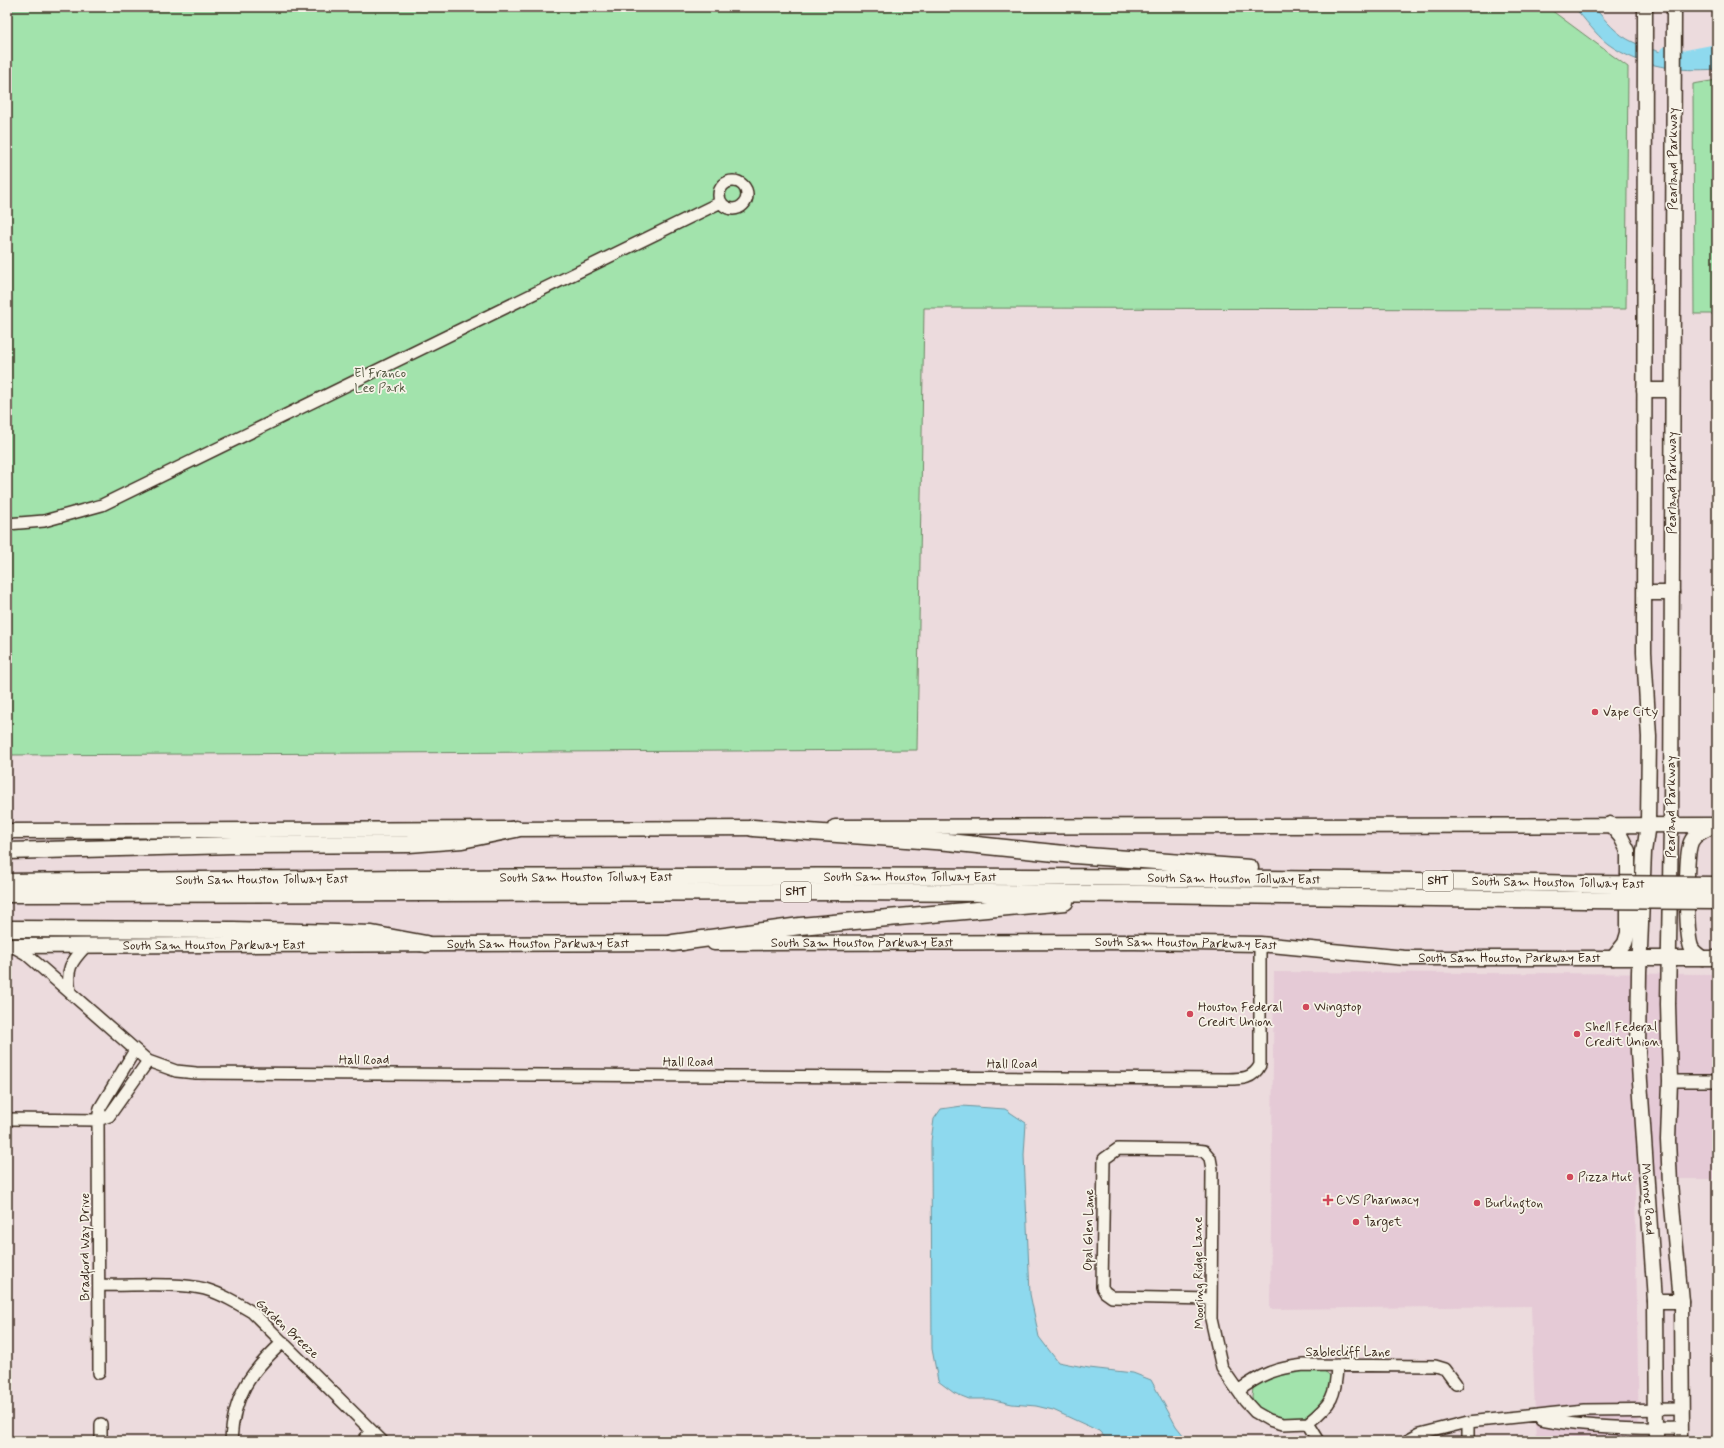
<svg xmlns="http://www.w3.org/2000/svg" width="1724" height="1448" viewBox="0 0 1724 1448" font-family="Mynerve,sans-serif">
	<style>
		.built { fill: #e5cad6 }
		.green { fill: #a2e3ac; stroke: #6e8665 }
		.water { fill: #8ed9ee; stroke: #6d939b }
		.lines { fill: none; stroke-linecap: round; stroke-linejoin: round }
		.river { stroke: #8ed9ee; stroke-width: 16 }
		.minor-casing { stroke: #3b2a1e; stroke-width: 14 }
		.major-casing { stroke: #3b2a1e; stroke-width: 17 }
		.highway-casing { stroke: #3b2a1e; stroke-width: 19 }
		.minor { stroke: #f7f3e8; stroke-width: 11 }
		.major { stroke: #f7f3e8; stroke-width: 14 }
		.highway { stroke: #f7f3e8; stroke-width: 16 }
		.highway-bridge-casing { stroke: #3b2a1e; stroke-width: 19; stroke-linecap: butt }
		.highway-bridge { stroke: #f7f3e8; stroke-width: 16 }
		.poi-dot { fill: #d1495b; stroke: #f7f3e8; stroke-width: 1.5 }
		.labels { text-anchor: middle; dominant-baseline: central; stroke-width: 3.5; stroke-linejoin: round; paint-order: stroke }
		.shield { fill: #f7f3e8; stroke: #73665b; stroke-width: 1 }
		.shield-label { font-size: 12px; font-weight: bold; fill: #3b2a1e }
		.street-label { font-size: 13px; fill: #3b2a1e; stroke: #f7f3e8 }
		.park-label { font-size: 13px; fill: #555842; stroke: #f7f3e8 }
		.poi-label { font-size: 13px; fill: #3b2a1e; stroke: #f7f3e8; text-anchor: start }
	</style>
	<rect width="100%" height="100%" fill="#ecdbdd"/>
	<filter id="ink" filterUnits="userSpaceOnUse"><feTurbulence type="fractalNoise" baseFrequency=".025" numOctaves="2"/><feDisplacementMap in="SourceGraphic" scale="8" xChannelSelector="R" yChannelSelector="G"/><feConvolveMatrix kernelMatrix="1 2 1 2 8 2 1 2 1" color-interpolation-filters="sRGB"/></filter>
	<g filter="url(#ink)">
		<path class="built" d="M1274,972L1717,974V1179H1635L1639,1441H1536L1531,1306L1270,1309Z"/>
		<path class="green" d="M7,7H1547L1628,67L1626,309L924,308L917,750L7,755Z
			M1717,80V314H1694L1693,84Z
			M1300,1371C1307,1371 1321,1368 1327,1373C1340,1382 1321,1406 1313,1412C1307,1417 1297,1419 1289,1419C1277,1420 1265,1412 1255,1405L1252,1397L1253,1388C1267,1377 1283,1374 1300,1371Z"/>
		<path class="water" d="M1574,7H1594C1605,20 1617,35 1633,42C1654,52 1694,62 1717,58V69C1679,72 1640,67 1608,44C1595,34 1585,19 1574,7Z
			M962,1106L1005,1109L1026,1123L1024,1155L1030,1294L1039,1337L1058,1362L1089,1368L1133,1373L1151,1380L1176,1426L1188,1441H1108L1099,1431L1053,1410L1036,1406L1012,1404L990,1399H969L954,1393L938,1381L932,1349L931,1141L934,1119L941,1109Z"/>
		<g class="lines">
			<path class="river" d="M1667,54L1686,58L1717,52"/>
			<defs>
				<path id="minor" d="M719 195a14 14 0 1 1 28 0a14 14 0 1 1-28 0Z
					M7,524L44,521L102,505L721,202
					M12,946L26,954L148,1061L176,1071L196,1073L1227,1079C1242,1079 1253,1079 1260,1065V944
					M70,992C66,969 70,963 86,946
					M1670,1081H1717
					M7,1119L98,1120L109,1116L148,1061
					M100,1285C130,1286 177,1282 205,1289C222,1294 237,1303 252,1312L382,1441
					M1211,1299L1112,1297L1105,1292L1102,1287L1104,1159L1118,1149L1196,1150L1204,1151L1210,1158L1212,1169L1211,1319L1222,1368L1245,1401L1255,1412L1269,1420L1283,1424L1308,1423C1332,1404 1336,1396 1337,1365
					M99,1373L98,1120L100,1108L135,1050
					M1238,1391C1261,1374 1276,1368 1304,1365L1435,1366L1445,1369L1456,1384
					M1541,1419C1588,1428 1634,1429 1682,1428
					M1308,1423L1319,1441
					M101,1441V1424
					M231,1441C233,1396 250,1372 283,1342
					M363,1441L371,1431
					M1407,1441L1420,1434L1468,1422L1585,1410L1683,1409
					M1468,1441V1422"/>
				<g id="major">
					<path id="s1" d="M1645,7L1644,652L1649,737L1648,824L1644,852L1639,972L1638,1052L1655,1301L1656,1441"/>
					<path d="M1674,7L1671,824L1668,1004L1670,1081L1668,1140L1670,1184L1681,1301L1682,1441"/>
					<path d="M1644,390H1672"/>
					<path d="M1645,593H1672"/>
					<path d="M1610,824L1621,837L1628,851V933L1625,943L1613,958"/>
					<path d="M835,827L1717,825"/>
					<path d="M7,831L765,828"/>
					<path id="s2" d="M714,943L1135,942L1260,944L1405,958H1717"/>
					<path id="s3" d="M7,946L683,943"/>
					<path d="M1702,958C1698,955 1693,952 1691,947C1686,933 1685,856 1691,842C1695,833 1705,830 1713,826"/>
					<path d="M1655,1301H1681"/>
				</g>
				<g id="highway">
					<path d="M753,828L948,842L1074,855L1250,868"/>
					<path d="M7,851L233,845L409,844L462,840L516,829"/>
					<path id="s4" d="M7,882C532,876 1057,873 1582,884"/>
					<path d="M7,894L847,892L1142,894L1585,900"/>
					<path d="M7,929L233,930L372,934L426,944"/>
					<path d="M673,943L800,926L1065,902"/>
				</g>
			</defs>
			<use href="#minor" class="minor-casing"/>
			<use href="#major" class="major-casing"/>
			<use href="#highway" class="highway-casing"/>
			<use href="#minor" class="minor"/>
			<use href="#major" class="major"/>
			<use href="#highway" class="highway"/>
			<defs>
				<path id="highway-bridge" d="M1582,884L1717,885
					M1585,900L1717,901"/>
			</defs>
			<use href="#highway-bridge" class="highway-bridge-casing"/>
			<use href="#highway-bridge" class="highway-bridge"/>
		</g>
	</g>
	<g class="poi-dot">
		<circle cx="1595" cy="712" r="4"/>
		<circle cx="1306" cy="1007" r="4"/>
		<circle cx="1190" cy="1014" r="4"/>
		<circle cx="1577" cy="1034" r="4"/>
		<circle cx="1570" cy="1177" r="4"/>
		<path d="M1326 1194h4v4h4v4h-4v4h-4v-4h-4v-4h4z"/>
		<circle cx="1477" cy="1203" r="4"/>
		<circle cx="1356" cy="1222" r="4"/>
	</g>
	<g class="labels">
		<g class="shield">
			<rect x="1423" y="871" width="30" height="20" rx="3"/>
			<rect x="781" y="882" width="30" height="20" rx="3"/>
		</g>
		<g class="shield-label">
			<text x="1438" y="881">SHT</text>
			<text x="796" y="892">SHT</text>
		</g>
		<g class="street-label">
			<text transform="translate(1673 159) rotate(-90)">Pearland Parkway</text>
			<text transform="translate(1672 483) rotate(-90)">Pearland Parkway</text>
			<text transform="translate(1671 807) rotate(-90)">Pearland Parkway</text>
			<text stroke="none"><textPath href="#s4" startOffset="903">South Sam Houston Tollway East</textPath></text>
			<text stroke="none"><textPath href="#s4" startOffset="579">South Sam Houston Tollway East</textPath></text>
			<text stroke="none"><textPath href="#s4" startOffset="1227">South Sam Houston Tollway East</textPath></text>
			<text stroke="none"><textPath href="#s4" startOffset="255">South Sam Houston Tollway East</textPath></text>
			<text transform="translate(1558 883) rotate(1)">South Sam Houston Tollway East</text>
			<text stroke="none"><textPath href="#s2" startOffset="148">South Sam Houston Parkway East</textPath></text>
			<text stroke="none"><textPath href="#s3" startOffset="531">South Sam Houston Parkway East</textPath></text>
			<text stroke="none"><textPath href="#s2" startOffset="472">South Sam Houston Parkway East</textPath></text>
			<text stroke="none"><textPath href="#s3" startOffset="207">South Sam Houston Parkway East</textPath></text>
			<text stroke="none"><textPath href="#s2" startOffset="796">South Sam Houston Parkway East</textPath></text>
			<text x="364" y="1060">Hall Road</text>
			<text x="688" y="1062">Hall Road</text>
			<text x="1012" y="1064">Hall Road</text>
			<text stroke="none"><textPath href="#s1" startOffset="1193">Monroe Road</textPath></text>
			<text transform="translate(1089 1230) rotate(-89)">Opal Glen Lane</text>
			<text transform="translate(85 1247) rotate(-90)">Bradford Way Drive</text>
			<text transform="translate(1199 1273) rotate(-91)">Mooring Ridge Lane</text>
			<text transform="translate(287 1329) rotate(43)">Garden Breeze</text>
			<text x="1348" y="1352">Sablecliff Lane</text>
		</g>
		<g class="park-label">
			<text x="380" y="373">El Franco<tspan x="380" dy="15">Lee Park</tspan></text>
		</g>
		<g class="poi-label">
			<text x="1603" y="712">Vape City</text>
			<text x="1198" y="1007">Houston Federal<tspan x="1198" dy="15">Credit Union</tspan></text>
			<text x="1314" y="1007">Wingstop</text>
			<text x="1585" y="1027">Shell Federal<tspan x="1585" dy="15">Credit Union</tspan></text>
			<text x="1578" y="1177">Pizza Hut</text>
			<text x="1336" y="1200">CVS Pharmacy</text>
			<text x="1485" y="1203">Burlington</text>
			<text x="1364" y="1222">Target</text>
		</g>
	</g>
	<rect width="1724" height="1448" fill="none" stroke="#f7f3e8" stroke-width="24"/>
	<rect x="12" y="12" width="1700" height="1424" fill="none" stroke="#3b2a1e" stroke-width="1.5" filter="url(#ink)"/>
</svg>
